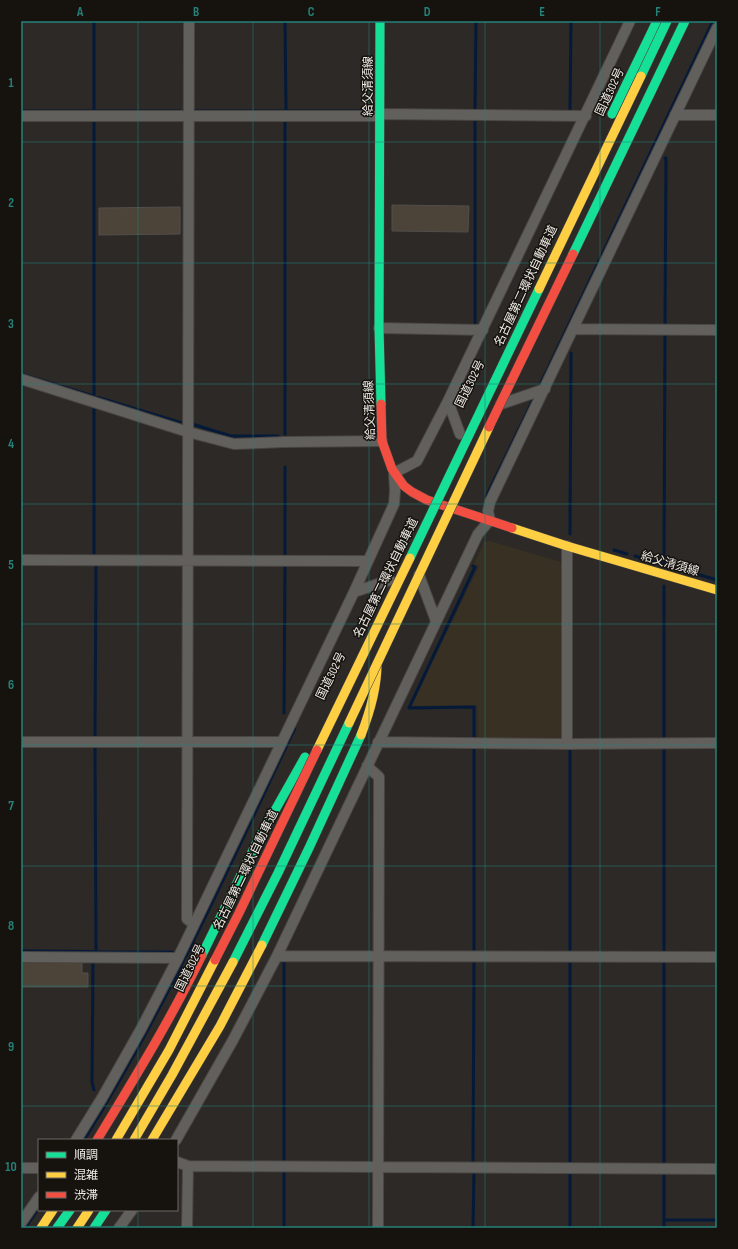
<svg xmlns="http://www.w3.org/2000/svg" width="738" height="1249" viewBox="0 0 738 1249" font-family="'Sofia Sans Condensed','Noto Sans JP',sans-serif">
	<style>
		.commercial { fill: #383022 }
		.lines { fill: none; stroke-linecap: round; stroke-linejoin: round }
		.stream { stroke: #051a39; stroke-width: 3 }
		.building { fill: #4c4439; stroke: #514e4b }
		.street-casing { stroke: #484542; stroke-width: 12 }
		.fast-casing { stroke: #484542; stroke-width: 10 }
		.slow-casing { stroke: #484542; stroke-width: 10 }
		.jam-casing { stroke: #484542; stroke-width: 10 }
		.street { stroke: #62605d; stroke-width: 10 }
		.fast { stroke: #16e098; stroke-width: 9 }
		.slow { stroke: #ffcf43; stroke-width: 9 }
		.jam { stroke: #f24e42; stroke-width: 9 }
		.fast-bridge-casing { stroke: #484542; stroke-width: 10; stroke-linecap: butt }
		.slow-bridge-casing { stroke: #484542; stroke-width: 10; stroke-linecap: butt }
		.jam-bridge-casing { stroke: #484542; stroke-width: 10; stroke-linecap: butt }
		.fast-bridge { stroke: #16e098; stroke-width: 9 }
		.slow-bridge { stroke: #ffcf43; stroke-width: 9 }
		.jam-bridge { stroke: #f24e42; stroke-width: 9 }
		.grid { fill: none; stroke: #25827a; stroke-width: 1; stroke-opacity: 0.55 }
		.labels { text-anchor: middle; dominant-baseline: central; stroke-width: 3; stroke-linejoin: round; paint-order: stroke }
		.street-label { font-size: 12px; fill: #eeeae5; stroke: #16130f }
		.neatline { fill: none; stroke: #25827a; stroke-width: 1.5 }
		.grid-label { font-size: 13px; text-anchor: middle; font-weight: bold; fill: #25827a }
	</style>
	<rect width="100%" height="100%" fill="#2c2926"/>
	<path class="commercial" d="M490,541L564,563V741L478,740L477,705L411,706L479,566L474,564L484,542Z"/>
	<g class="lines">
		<path class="stream" d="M94,21V111
			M285,21L286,111
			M475,110L476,21
			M21,111H180
			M192,111H368
			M570,111L571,21
			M94,121V396
			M665,158H666L665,326
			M475,326V118
			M21,374L182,423
			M541,383L713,21
			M192,422V424L231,436H278
			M285,434V121
			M285,467V555
			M486,497L533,400
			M570,534L571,353
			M614,550L627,554
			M94,556V407
			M635,556L666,565
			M473,566L475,567L409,708L474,707V740
			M664,566L665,332
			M673,567L717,580
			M284,713L285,564
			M95,736L96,564
			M664,741V586
			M95,746L96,951
			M21,951L172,952
			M474,953V748
			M570,953V749
			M664,954V747
			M93,961L92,1082L94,1090
			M664,962V1165
			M84,1140C166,1009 229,867 295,728
			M284,1163V961
			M473,1164L474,962
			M570,1164V962
			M570,1171V1228
			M664,1220H717
			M25,1228L39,1208
			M284,1228V1170
			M473,1228L474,1171
			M664,1228V1172"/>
	</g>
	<path class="building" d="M392,205L469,206L468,232L392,231Z
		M180,207V234L99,235V208Z
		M21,961H82V973H88V987H21Z"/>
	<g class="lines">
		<defs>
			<path id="street" d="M189,21L187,919L194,924
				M380,114L586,116
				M675,115H717
				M21,116H380
				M379,328L483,330
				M573,329L717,330
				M21,379L188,432L234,444L285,442L382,441
				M448,401L460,434
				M501,404L545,389
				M567,546V744
				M21,560L368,561
				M419,575L436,621
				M354,592L390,580
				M21,742H281
				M378,742L567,744L717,743
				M367,766L379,777L378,1228
				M277,956L717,957
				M21,957L178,958
				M76,1140L102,1098L141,1029L178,958L354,592L394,504L395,491L394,473L417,461L448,401L630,21
				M176,1140L233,1040L277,956L478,534L490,520L488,511L490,502L717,28
				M177,1162L188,1166L717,1169
				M21,1168H39
				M21,1223L39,1197
				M119,1228L132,1210
				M187,1228L188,1166"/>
			<path id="fast" d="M380,21L379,328L381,404
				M612,114L657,21
				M262,945L309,848L361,735
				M202,955L256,844L305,757
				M57,1228L70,1210
				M94,1228L106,1210"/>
			<path id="slow" d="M512,528L567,546L717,590
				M361,735C370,712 377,689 377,664
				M152,1140L220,1026L262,945
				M41,1228L53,1210
				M77,1228L89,1210"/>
			<path id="jam" d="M381,404L382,441L392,469L404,486L412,492L427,500L512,528
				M97,1140C134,1079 171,1019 202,955"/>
		</defs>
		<use href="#street" class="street-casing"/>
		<use href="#fast" class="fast-casing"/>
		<use href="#slow" class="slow-casing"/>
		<use href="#jam" class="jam-casing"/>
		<use href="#street" class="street"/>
		<use href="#fast" class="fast"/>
		<use href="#slow" class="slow"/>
		<use href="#jam" class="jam"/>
		<defs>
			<path id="fast-bridge" d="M641,76L667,21
				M573,254L685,21
				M410,558L539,289
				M233,962L278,873L349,723"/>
			<path id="slow-bridge" d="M539,289L641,76
				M349,723L489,427
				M317,750L410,558
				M116,1140L169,1050L215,960
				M134,1140L172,1075L233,962"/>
			<path id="jam-bridge" d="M489,427L573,254
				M215,960L239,913L317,750"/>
		</defs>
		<use href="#fast-bridge" class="fast-bridge-casing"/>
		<use href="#slow-bridge" class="slow-bridge-casing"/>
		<use href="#jam-bridge" class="jam-bridge-casing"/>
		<use href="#fast-bridge" class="fast-bridge"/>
		<use href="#slow-bridge" class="slow-bridge"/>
		<use href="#jam-bridge" class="jam-bridge"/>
	</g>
	<path class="grid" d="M138,21V1140M253,21V1228M369,21V1228M485,21V1228M600,21V1228M21,142H717M21,263H717M21,384H717M21,504H717M21,624H717M21,745H717M21,866H717M21,986H717M21,1106H717M138,1210V1228"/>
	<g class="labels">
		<g class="street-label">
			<text transform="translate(368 86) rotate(-90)">給父清須線</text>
			<text transform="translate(610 92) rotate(-65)">国道302号</text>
			<text transform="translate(526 286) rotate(-65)">名古屋第二環状自動車道</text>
			<text transform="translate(470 384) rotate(-64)">国道302号</text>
			<text transform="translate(370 410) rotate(-92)">給父清須線</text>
			<text transform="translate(670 564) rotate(16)">給父清須線</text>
			<text transform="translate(386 578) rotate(-64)">名古屋第二環状自動車道</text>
			<text transform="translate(331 676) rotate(-64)">国道302号</text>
			<text transform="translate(246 870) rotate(-64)">名古屋第二環状自動車道</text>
			<text transform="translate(190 968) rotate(-64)">国道302号</text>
		</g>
	</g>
	<rect width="738" height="1249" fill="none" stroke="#16130f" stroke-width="44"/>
	<rect x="38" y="1139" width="140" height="72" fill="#16130f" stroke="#6c6965"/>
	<rect x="46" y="1152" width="20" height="6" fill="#16e098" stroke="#6c6965"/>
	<text x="74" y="1159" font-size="12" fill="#eeeae5">順調</text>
	<rect x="46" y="1172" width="20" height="6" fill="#ffcf43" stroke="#6c6965"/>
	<text x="74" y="1179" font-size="12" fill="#eeeae5">混雑</text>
	<rect x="46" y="1192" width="20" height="6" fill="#f24e42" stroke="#6c6965"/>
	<text x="74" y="1199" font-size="12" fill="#eeeae5">渋滞</text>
	<rect x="22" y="22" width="694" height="1205" class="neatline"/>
	<g class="grid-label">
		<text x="80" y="16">A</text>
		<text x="196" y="16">B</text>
		<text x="311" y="16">C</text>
		<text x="427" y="16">D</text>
		<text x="542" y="16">E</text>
		<text x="658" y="16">F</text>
		<text x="11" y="87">1</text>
		<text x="11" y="207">2</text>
		<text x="11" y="328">3</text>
		<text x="11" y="448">4</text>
		<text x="11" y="569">5</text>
		<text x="11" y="689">6</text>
		<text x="11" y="810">7</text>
		<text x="11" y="930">8</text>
		<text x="11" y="1051">9</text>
		<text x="11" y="1171">10</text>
	</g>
</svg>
